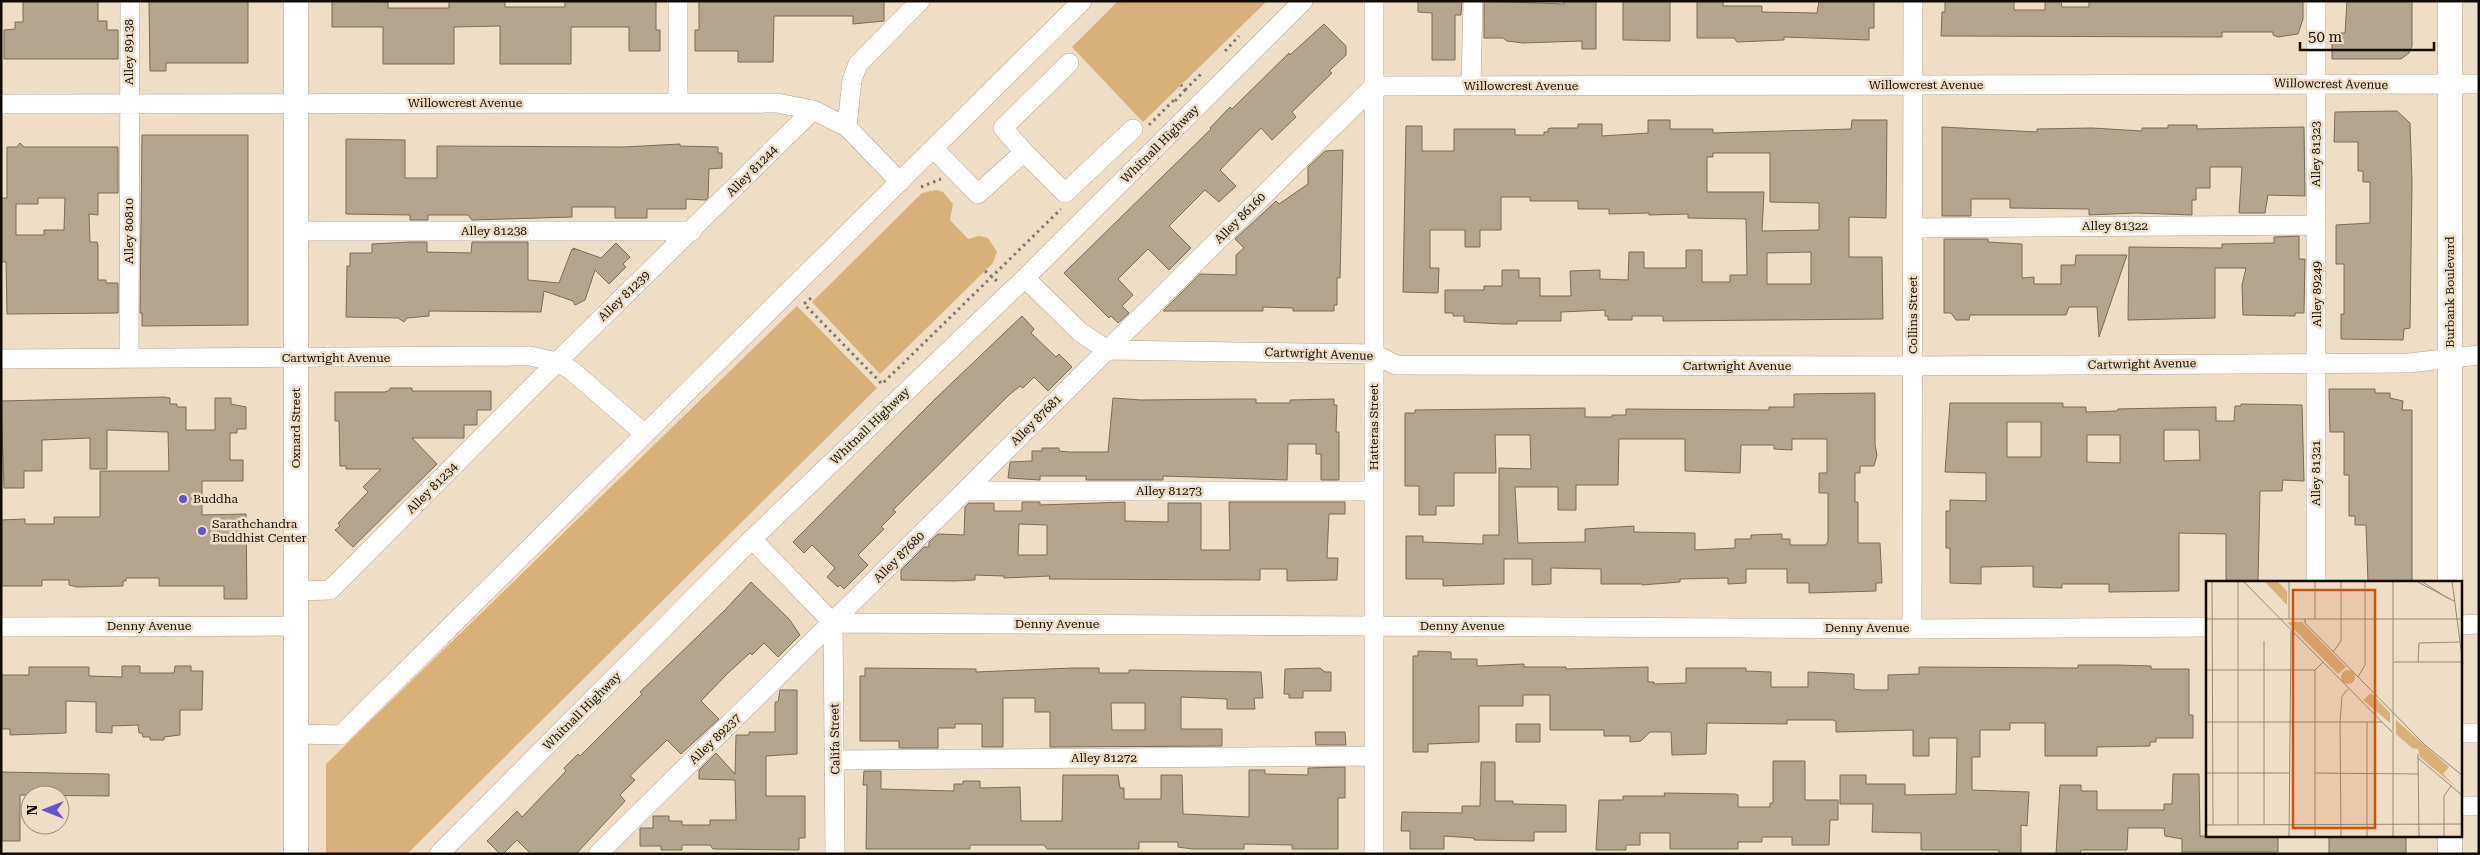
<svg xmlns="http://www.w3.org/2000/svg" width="2480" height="855" viewBox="0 0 2480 855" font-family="'Roboto Serif',serif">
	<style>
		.green { fill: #d8b079 }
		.building { fill: #b5a48e; stroke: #7b6b57; fill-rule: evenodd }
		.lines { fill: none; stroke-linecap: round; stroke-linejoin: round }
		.minor-casing { stroke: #b2a18b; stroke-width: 20 }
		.major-casing { stroke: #b2a18b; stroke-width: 25 }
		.path { stroke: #837768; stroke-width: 3; stroke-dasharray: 2.5 4; stroke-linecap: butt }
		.minor { stroke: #fff; stroke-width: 19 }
		.major { stroke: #fff; stroke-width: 24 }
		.poi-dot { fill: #6354cd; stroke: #efddc6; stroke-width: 2 }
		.labels { text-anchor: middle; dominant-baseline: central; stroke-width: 5; stroke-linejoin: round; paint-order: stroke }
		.street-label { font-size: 12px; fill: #110b04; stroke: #efddc6 }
		.poi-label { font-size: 12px; fill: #110b04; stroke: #efddc6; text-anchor: start }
		.inset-road { fill: none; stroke: #968978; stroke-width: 1 }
		.view { fill: #d2510b; fill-opacity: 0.15; stroke: #d2510b; stroke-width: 2.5 }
		.inset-edge { fill: none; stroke: #110b04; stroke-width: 2.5 }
	</style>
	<rect width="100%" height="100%" fill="#efddc6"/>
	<path class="green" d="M1118,1H1267L1143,122L1072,47Z
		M936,190L943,192L953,204L950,220L968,239L979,236L988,238L997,252L993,263L880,374L812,302L922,193Z
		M797,306L877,388L407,854H326V764Z"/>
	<path class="building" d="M23,1H98V21H107V30H118V59H4V30L15,29V22H23Z
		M149,1H248V63H166V71H150Z
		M332,1L388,2V8H449V1H505V7H565V1H656V30H660V51H629V27H571V64H500V26L454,27V64H383V27H332Z
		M699,1H884V21L853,24V16H774L773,62H738V51H695V30H699Z
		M1418,1H1462L1461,15H1455V60H1432V13L1418,12Z
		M1484,1L1564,4V1H1596V49H1582V41L1523,43L1507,41L1503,38H1484Z
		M1623,1H1670V41L1623,40Z
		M1697,1H1723V6H1762V12L1817,13L1819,1H1874V28H1869V40L1784,37V40L1737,42L1734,38H1697Z
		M1945,1H2014V10H2045V1H2061L2062,7H2089V1H2303V19L2298,34L2278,37L2273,35V32H2222V37L1941,36L1942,12H1945Z
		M2347,1H2412V46L2409,53L2401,59H2332V33H2345Z
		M1324,24L1346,46V55L1329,71L1332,73L1292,112L1296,117L1272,140L1261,128L1220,170L1236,186L1219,202L1205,190L1169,226L1191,248L1169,270L1148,249L1118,279L1133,295L1122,306L1129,313L1118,323L1111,316L1109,318L1064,273L1211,129L1210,128L1230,107L1232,109L1289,53L1290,55Z
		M2397,111L2410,123L2412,182L2410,328L2404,329L2403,340L2341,339V314H2344V264H2336V225L2370,223V182H2363V171H2358V142H2334L2335,112Z
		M1648,120H1670V129H1713V133L1851,129L1852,120H1887L1886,218L1849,217V257H1882L1883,319L1663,321V316H1632V320H1608V316H1605V310L1561,312V321H1517V324H1502L1464,322V316H1453V313H1445V290H1484V286H1502V270H1519V278H1540V296H1571L1570,271L1600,270V279L1628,280L1629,252H1644V268H1686V250H1702V282H1730V275H1747L1746,219L1688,218V214L1649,215V213L1609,214V209H1578V201H1530V197H1501V230H1480V247H1465V230H1430V268H1439L1438,293L1403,292L1406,126H1422V151H1454V129H1515V135H1544V132H1548V129L1551,128H1578V124H1602V136L1648,133ZM1713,153H1770V202L1819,203V230L1762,231L1764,192H1707V157H1713ZM1811,252V284H1767V253Z
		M2168,125H2197V129L2304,127L2305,196L2268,195L2265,213H2239L2242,167H2210V188H2196V200H2192V215L2136,213L2089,215V209L2010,208V199H1971V216H1942V127L2037,132V129L2092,128L2142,131V128H2168Z
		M142,135H248V325L142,326V313H140Z
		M346,139L405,140V178H437V146L624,147L680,144V146L718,147V153H722V168L709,169L708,198L706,200L686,199V209H647V218H615V207H572V217L472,220L468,215H428V220H410V215L346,214Z
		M20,143L24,147H118V193H98V215L89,214L90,242H97L98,245V280H106V283H118V313L7,314L6,262H1V198H7V147H17ZM38,198H65L64,230H44V235H16V204H38Z
		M1343,150L1340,278H1337V305H1334V311H1293V308L1263,307V311H1163L1200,274L1236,275V255L1244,248L1235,239L1276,201L1279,204L1308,184V167L1325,151Z
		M2299,236V259H2305L2304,313H2295V316L2243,315L2242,285L2246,268H2215V318L2128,320L2129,247L2222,248V244L2274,243V237Z
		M1944,239H1988V242L2022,244V278L2034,277V284H2061V265H2075L2076,255H2127L2099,337L2097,307H2069L2066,315H1970L1969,320H1956L1951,313H1944Z
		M410,242H427V252L471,253L472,242H528V280L559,283L572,249L575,250L573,248L601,258L616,243L630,257L623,264L626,267L609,284L595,270L585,300L575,305L573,301L544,291L541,312L429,311V316L407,318L404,322L398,318L346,317L347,266H350V253H372V244Z
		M1022,316L1034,329L1031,333L1056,357L1059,354L1072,367L1048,391L1034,377L1023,388L1020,386L1009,395L893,510L896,512L881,527L884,529L858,555L868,565L844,589L840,585L838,587L827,577L835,568L812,545L804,553L793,542L933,401Z
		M390,388H412V391H491V410H477V425H464V438H412L437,464L353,547L335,530L340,526L338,523L368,492L363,487L381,469H346V466H340L339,421H335V392H385L390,390Z
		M2329,389H2375V393H2390V398L2403,401L2402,410H2412V582H2368L2366,525H2355V516H2349V475H2344V432H2330Z
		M1875,393V445L1877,455L1874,466H1860V473H1855V502H1858V543H1880L1882,583H1876V591L1809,593V583H1787V569H1746V583L1728,584V578L1680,579V582L1642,585V584H1601V569L1551,568V584L1532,585V559H1504V584L1443,586V579H1406V536H1423V542L1483,544V535H1499V468L1531,469L1530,435H1495L1496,473H1454V506H1436V515H1419V486H1405V413H1415V410L1585,408V417H1612V415H1626V409L1769,410V407H1794V394ZM1619,439H1685V471L1740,473L1741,445H1774V449L1792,450V439H1827V473H1819V493H1828V541L1826,545H1790V539H1782V534L1751,535V539H1735V548L1695,550V533L1634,532V526L1585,529V542L1518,543L1515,487H1558V510H1576V485H1618Z
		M164,397L170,398V404H177V407H186V430H215V398H231V404L246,407V429H237V433H230V460H243V481H202V515L246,514L247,599H224V586H159V578H126V581H123V586L77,587L69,585V580H42V586H1V520L25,519V524H54V517H100V471H169L168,432L107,430V469H90V438L42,440V471H24V488H4L1,401Z
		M1113,398L1141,400L1241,399H1256V403H1290V400L1334,399V405H1337L1336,432H1339V480H1321V454H1316V444H1288L1287,480L1163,476V480H1086V476H1040V480L1008,478L1010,462L1032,461V451H1042V448H1059V451L1069,452H1108Z
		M1950,403H2063V407H2086V412L2117,411L2118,409L2216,407V421H2234L2235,406H2241V404L2302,405L2304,481L2283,480L2282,491H2260L2258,582H2226V534L2179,533V591L2109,592V584H2062V588L2033,587V566L1981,567V584L1950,583V548H1946V511H1950V500L1986,501V473L1945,472ZM2007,422H2041V457H2007ZM2164,430H2199L2200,460L2164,461ZM2087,435H2120V463L2087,462Z
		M1022,502H1040V505L1125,502V521L1168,522V503H1201V550H1230L1229,502H1345V514H1329L1327,558H1338L1337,580L1287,581V569H1260V580L1049,579L1050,576L1004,578V576L975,575V580L954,581L901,580V570L924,547H929V542L938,534L964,535L965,507L969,503H994V511H1022ZM1019,524L1047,525V555H1018Z
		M751,582L789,619L800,635L778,657L764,643L752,655L750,653L728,673L701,701L719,719L681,754L667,740L630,776L635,780L620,795L625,801L576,854H531L517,840L503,854H500L487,841L517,811L522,817L566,771L564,768L578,754L580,756L642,694L640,692L725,610Z
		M1418,651L1451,652V659H1477V666L1524,664V667H1566V669L1648,667V682H1654V684L1686,683V668H1746V671L1771,672V687H1808V672L1854,674V689L1861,690H1888V675L1919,674V667L2078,668V665H2116L2151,666V669H2189V715H2193V738H2156V742H2150V746L2097,747V756H2045V723H2010V730H1980V757H1972V790L2029,792L2027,826L2021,825V854H1999V850H1921V833L1872,832L1873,804H1840V775H1866V784H1905V795L1956,794L1957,738H1929V756H1913V730L1836,732V722L1834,720H1787V724L1707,723L1706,754L1672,755L1671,732H1650L1641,741L1630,742V736H1604V730H1550V695H1523V706H1479V742L1428,744V752H1413V656H1418Z
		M122,666H140V673H174L175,666H191V671H203L202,710H180V735L164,737V740H150V737H143L142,733H139L138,725L112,726V733L96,732V702L66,701V733L10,735V729H1V675H29V667H89V676L122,677Z
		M865,668L976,669V672L1073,668H1099V673H1129V670L1261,672L1263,698H1254L1255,709H1227V699L1181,697V729H1222V746L1050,747V712H1035V698H1003V747H982V724H955V728H938V748H899V741H860V676H865ZM1111,703H1145V730H1112Z
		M1320,668L1325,672H1331V691H1303V698H1289V694H1284L1285,669Z
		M780,690H797V754L766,756V796H805V838H799V850L713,849L710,845H682V850H661V846H640V828H653V816H669V821H682V825H710V820H736L735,780L699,779V770L716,753L735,774L736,735H749V732H775V702H778Z
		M1516,724H1540V742H1516Z
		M1315,732H1345L1346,745H1316Z
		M1773,761H1805V800H1838V820H1830L1829,845H1792V837H1762V842H1738V849H1670V833H1640V845H1626V850H1596L1599,800H1623V796H1665L1664,793L1735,794L1738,795V807H1770V803H1773Z
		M1481,762H1495V801H1513V804L1566,805V832H1534V841L1474,840V838L1444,836V849H1410V831H1401L1402,812L1462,813V806H1480Z
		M1345,767V798H1338V849H1292V845L1244,844V849H1192L1178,847V842H1139V849H1047L1044,845H970V849H866L867,785H863L864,771H881V789L954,791V784H963V781H980V788L1020,787L1021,821H1062L1063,775H1118L1120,788H1124V799H1161V775H1182L1183,814L1249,817V770H1265V774L1308,775V768Z
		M1,772L109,774V796L20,795V841H1Z
		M2173,774H2199L2200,836H2278V852H2182V839L2165,836L2164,828H2128L2127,850H2081L2080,854H2056L2060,785H2081V791H2097V810H2164V804H2172Z
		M2329,836H2406V853H2329Z"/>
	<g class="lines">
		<defs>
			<path id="minor" d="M2316,1V582
				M1471,85L1473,1
				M678,102V1
				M1,104L777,103L813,110L847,127L900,182
				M847,127L852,80L858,64L920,1
				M934,149L978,194L1024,152L1003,128L1069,63
				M1024,152L1065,193L1133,129
				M1913,228L2316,225
				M296,231H692
				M1025,278L1080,332L1107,350L1374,354L1396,365L1912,366L2409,363L2479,355
				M129,358L130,1
				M1,359L530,356L557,362L571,370L645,434
				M965,491H1374
				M752,539L833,623L1912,629L2208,627
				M297,591L330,590L557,362L813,110
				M833,623L835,854
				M2461,625L2479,624
				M1,627L297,626
				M1912,629L1913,1
				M2461,733H2479
				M297,734L341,735L1082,1
				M835,760L1374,756
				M2461,806H2479
				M439,854L752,539L1025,278L1303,1
				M598,854L1374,86L2479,84
				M1374,854V1"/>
			<path id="major" d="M296,1V854
				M2450,1V582
				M2450,854V836"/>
		</defs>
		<use href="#minor" class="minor-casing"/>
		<use href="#major" class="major-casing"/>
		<path class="path" d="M1225,51L1239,36
			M1185,90L1202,73
			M1175,101L1185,90L1181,85
			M1149,125L1174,100
			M921,187L941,179
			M985,271L998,282
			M811,298L804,304L882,384L1061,209"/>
		<use href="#minor" class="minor"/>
		<use href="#major" class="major"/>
	</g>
	<g class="poi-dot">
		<circle cx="183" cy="499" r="5"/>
		<circle cx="202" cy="531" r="5"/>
	</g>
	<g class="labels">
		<g class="street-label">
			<text transform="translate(129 52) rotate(-90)">Alley 89138</text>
			<text transform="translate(2331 84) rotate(1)">Willowcrest Avenue</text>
			<text x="1926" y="85">Willowcrest Avenue</text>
			<text x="1521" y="86">Willowcrest Avenue</text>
			<text x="465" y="103">Willowcrest Avenue</text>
			<text transform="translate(1160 144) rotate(-45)">Whitnall Highway</text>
			<text transform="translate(2316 154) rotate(-90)">Alley 81323</text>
			<text transform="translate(752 171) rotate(-45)">Alley 81244</text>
			<text transform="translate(1240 218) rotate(-45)">Alley 86160</text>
			<text x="2115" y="226">Alley 81322</text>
			<text transform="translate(129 231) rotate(-90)">Alley 80810</text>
			<text x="494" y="231">Alley 81238</text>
			<text transform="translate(2450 292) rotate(-90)">Burbank Boulevard</text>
			<text transform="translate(2317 294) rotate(-90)">Alley 89249</text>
			<text transform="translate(624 296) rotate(-44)">Alley 81239</text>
			<text transform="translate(1913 315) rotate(-90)">Collins Street</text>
			<text transform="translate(1319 354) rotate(2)">Cartwright Avenue</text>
			<text x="336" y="358">Cartwright Avenue</text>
			<text transform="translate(2142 364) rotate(-1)">Cartwright Avenue</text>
			<text x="1737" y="366">Cartwright Avenue</text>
			<text transform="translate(1036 420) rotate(-45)">Alley 87681</text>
			<text transform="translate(870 426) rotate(-44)">Whitnall Highway</text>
			<text transform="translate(1374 427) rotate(-90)">Hatteras Street</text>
			<text transform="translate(296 428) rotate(-90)">Oxnard Street</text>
			<text transform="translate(2316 473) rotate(-90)">Alley 81321</text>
			<text transform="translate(432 488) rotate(-45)">Alley 81234</text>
			<text x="1169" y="491">Alley 81273</text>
			<text transform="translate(899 557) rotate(-45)">Alley 87680</text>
			<text x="1057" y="624">Denny Avenue</text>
			<text x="149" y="626">Denny Avenue</text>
			<text x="1462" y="626">Denny Avenue</text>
			<text x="1867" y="628">Denny Avenue</text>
			<text transform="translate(582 711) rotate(-45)">Whitnall Highway</text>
			<text transform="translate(715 739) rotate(-44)">Alley 89237</text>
			<text transform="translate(835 739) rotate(-91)">Califa Street</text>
			<text x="1104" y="758">Alley 81272</text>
		</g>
		<g class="poi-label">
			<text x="193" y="499">Buddha</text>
			<text x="212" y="524">Sarathchandra<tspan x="212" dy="14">Buddhist Center</tspan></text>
		</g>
	</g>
	<g transform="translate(2206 581)">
		<rect width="256" height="256" fill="#efddc6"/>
		<path d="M58,0H71L81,10V24ZM81,41H96L140,86L132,93ZM135 96a7 7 0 1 1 14 0a7 7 0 1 1-14 0ZM165,112L184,132V142L157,119ZM190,139L243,186L237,193L251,207L214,176L212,168L206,167L190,153Z" fill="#d8b079"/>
		<path class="inset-road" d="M6,0L7,244M37,0L186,151M83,0V38M109,0V38M210,0L248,20M215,0L243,18M246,0L257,83M0,38H257M99,38V42L219,164L257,195M127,71L135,60V0M188,81H256M212,81L213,62L253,61M0,89H109M152,96L159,84V0M0,141H176M161,141V256M212,173L213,256M212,177L257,215M0,192H84M109,192L212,193M0,244L257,243M32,244V0M58,244V60M83,256L85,50M109,256V89L117,81M135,256L134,143L136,115L142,108M187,256V0M238,256V215L245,205"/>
		<path class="view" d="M87,9H169V247H87Z"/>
		<rect width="256" height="256" class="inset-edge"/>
	</g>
	<rect width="2480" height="855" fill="none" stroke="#110b04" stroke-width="5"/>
	<g transform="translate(45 810) rotate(270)"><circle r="24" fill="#efddc6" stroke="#968978"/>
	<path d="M0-4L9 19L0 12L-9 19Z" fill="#6354cd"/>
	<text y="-8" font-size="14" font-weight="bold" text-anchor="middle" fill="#110b04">N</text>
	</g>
	<path d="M2300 42v8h134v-8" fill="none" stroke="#110b04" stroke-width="2.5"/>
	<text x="2308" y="42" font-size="15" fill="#110b04" stroke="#efddc6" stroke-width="4" paint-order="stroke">50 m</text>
</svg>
